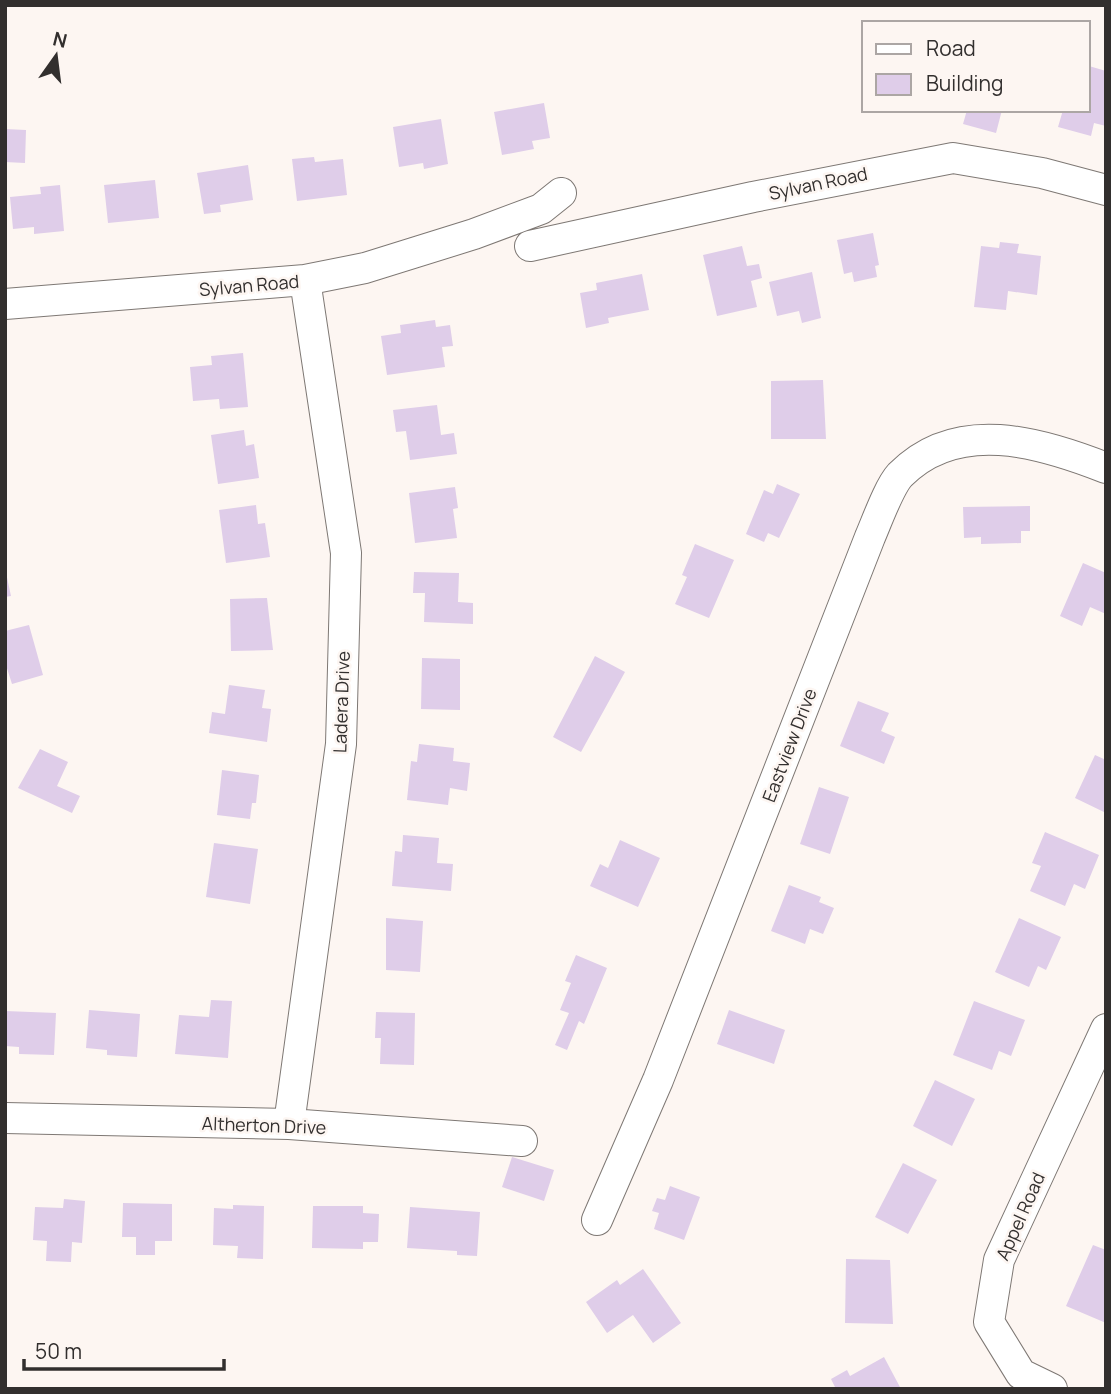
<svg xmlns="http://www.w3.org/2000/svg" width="1111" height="1394" viewBox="0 0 1111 1394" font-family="Manrope,sans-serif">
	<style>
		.building { fill: #dfcde9 }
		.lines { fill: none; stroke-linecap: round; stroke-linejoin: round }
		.minor-casing { stroke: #7e7874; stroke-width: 32 }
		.minor { stroke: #fff; stroke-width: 30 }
		.labels { text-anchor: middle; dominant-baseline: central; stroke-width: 5; stroke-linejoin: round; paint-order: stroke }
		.street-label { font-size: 18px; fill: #322f2e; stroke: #fdf6f2 }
	</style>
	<rect width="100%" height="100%" fill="#fdf6f2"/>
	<path class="building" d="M1089,66L1106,71V126L1094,123L1091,136L1058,127L1063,110H1088Z
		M544,103L550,138L532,141L534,149L502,155L494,112Z
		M967,110H1002L996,133L963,124Z
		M441,119L448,164L424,169L423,163L399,167L393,127Z
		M5,129L26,130L25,163L5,162Z
		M314,157L315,162L343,159L347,195L297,201L292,159Z
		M248,165L253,200L220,205L221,212L204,214L197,173Z
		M155,180L159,218L108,223L104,185Z
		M60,185L64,231L34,234V227L13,229L10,197L41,194L40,187Z
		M873,233L879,265L875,266L877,277L854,282L852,272L844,274L837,240Z
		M1000,242L1019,244L1017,253L1041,256L1037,295L1008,291L1006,310L974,307L981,246L999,248Z
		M742,246L747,266L759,264L762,278L751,281L757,307L717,316L703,255Z
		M812,272L821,318L802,323L799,311L777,316L769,282Z
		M642,274L649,310L608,318L609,323L586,328L580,293L597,290L596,283Z
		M435,320L436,327L450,325L453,346L442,347L445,367L387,375L381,336L401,333L400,325Z
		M243,353L248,407L220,409L219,399L193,401L190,367L212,365L211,356Z
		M823,380L826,439H771V381Z
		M437,405L441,435L454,433L457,454L410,460L406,431L396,432L393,410Z
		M244,430L246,446L254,444L259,478L218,484L211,435Z
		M777,484L800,494L779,538L768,533L764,542L746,534L764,490L773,494Z
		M455,487L458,508L453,509L457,538L415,543L409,493Z
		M256,505L258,524L265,523L270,557L226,563L219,510Z
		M1030,506V531H1021V543L981,544V537L964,538L963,507Z
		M695,544L734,560L709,618L675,604L687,577L682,575Z
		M1083,563L1106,573V614L1090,607L1082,626L1060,616Z
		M5,568L11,596L5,597Z
		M414,572L459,573L458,602L473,603V624L424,622L425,593H413Z
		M267,598L273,650L231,651L230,599Z
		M29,625L43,675L12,684L5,662V631Z
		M595,656L625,672L581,752L553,737Z
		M422,658L460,659V710L421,709Z
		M229,685L265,690L262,708L271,709L267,742L209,733L212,712L225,714Z
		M858,701L889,713L881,731L895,737L884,764L840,746Z
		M419,744L454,748L453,761L470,763L467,791L450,788L448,805L407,800L411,761L417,762Z
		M40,749L68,762L57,786L80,796L72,813L18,788Z
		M1095,755L1106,760V813L1075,798Z
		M222,770L259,775L256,803H252L250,819L217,815Z
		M819,787L849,797L830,854L800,844Z
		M1045,832L1099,855L1085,889L1074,884L1065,906L1030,891L1041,866L1032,863Z
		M403,835L439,838L437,863L453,864L451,891L392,886L395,851L402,852Z
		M620,840L660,858L638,907L590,886L600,864L608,868Z
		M214,843L258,849L250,904L206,897Z
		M789,885L821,897L819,902L834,908L823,934L810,929L805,944L771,931Z
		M386,918L423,921L420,972L386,970Z
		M1019,918L1061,937L1046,970L1038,966L1029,987L995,972Z
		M576,955L607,968L584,1024L579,1021L567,1050L555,1045L569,1013L560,1010L571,983L565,981Z
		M211,1000L232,1001L228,1058L175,1054L179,1015L209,1017Z
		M974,1001L1025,1020L1011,1056L999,1051L992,1070L953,1055Z
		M89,1010L140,1014L137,1057L107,1055V1050L86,1048Z
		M729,1010L785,1030L774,1064L717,1044Z
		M5,1011L56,1013L54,1055L19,1054V1047L5,1046Z
		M376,1012L415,1013L414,1065L380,1064L381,1038H375Z
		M935,1080L975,1099L952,1146L913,1126Z
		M512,1157L554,1170L544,1201L502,1187Z
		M903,1163L937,1180L908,1234L875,1217Z
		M670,1186L700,1197L684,1240L654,1229L659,1213L652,1211L657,1198L665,1200Z
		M64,1199L85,1201L82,1243L72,1242L71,1262L46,1261L47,1241L33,1240L35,1207L63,1208Z
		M123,1203L172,1204V1241H155V1255H136V1237H122Z
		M233,1205L264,1206L263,1259L237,1258L238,1246L213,1245L214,1208L233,1209Z
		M313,1206H363V1213L379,1214L378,1242H363V1249L312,1248Z
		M410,1207L480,1212L477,1256L457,1255V1251L407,1248Z
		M1093,1245L1106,1250V1323L1066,1306Z
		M846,1259L890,1260L893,1324L845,1323Z
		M643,1269L681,1323L653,1343L633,1315L607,1333L586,1302L617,1280L620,1285Z
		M884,1357L901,1389H836L831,1379L847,1370L850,1376Z"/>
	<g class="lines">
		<defs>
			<path id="minor" d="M530,246L753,197L953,158L1042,173L1106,190
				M5,304L305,280L365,268L474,234L541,209L561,193
				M5,1118L289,1124L522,1141
				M289,1124L341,744L346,553L305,280
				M597,1220L658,1080L870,537C877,521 889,487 900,475C957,417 1040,442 1106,468
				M1052,1389L1021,1374L989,1322L999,1260L1106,1029"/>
		</defs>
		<use href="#minor" class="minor-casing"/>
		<use href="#minor" class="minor"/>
	</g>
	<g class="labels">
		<g class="street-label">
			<text transform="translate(818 183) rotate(-12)">Sylvan Road</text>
			<text transform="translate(249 285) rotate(-5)">Sylvan Road</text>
			<text transform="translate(341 702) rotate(-88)">Ladera Drive</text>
			<text transform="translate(789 745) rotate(-69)">Eastview Drive</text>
			<text transform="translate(264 1125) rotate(2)">Altherton Drive</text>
			<text transform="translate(1020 1216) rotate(-66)">Appel Road</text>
		</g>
	</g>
	<rect width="1111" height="1394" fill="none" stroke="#322f2e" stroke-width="14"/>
	<rect x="862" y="21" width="228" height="91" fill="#fdf6f2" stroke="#aca6a4" stroke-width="2"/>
	<rect x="876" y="44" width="35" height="10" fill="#ffffff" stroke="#aca6a4" stroke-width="2"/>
	<text x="926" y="56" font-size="21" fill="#322f2e">Road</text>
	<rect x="876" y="74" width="35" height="21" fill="#dfcde9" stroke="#aca6a4" stroke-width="2"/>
	<text x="926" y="91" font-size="21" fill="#322f2e">Building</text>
	<g transform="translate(56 56) rotate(14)" stroke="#fdf6f2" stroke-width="5" paint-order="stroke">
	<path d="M0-5L12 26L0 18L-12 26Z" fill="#322f2e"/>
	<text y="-10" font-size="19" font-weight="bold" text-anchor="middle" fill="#322f2e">N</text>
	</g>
	<path d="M24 1359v10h200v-10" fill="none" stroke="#322f2e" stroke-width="3.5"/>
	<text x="35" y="1359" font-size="21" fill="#322f2e" stroke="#fdf6f2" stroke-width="5" paint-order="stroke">50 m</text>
</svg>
